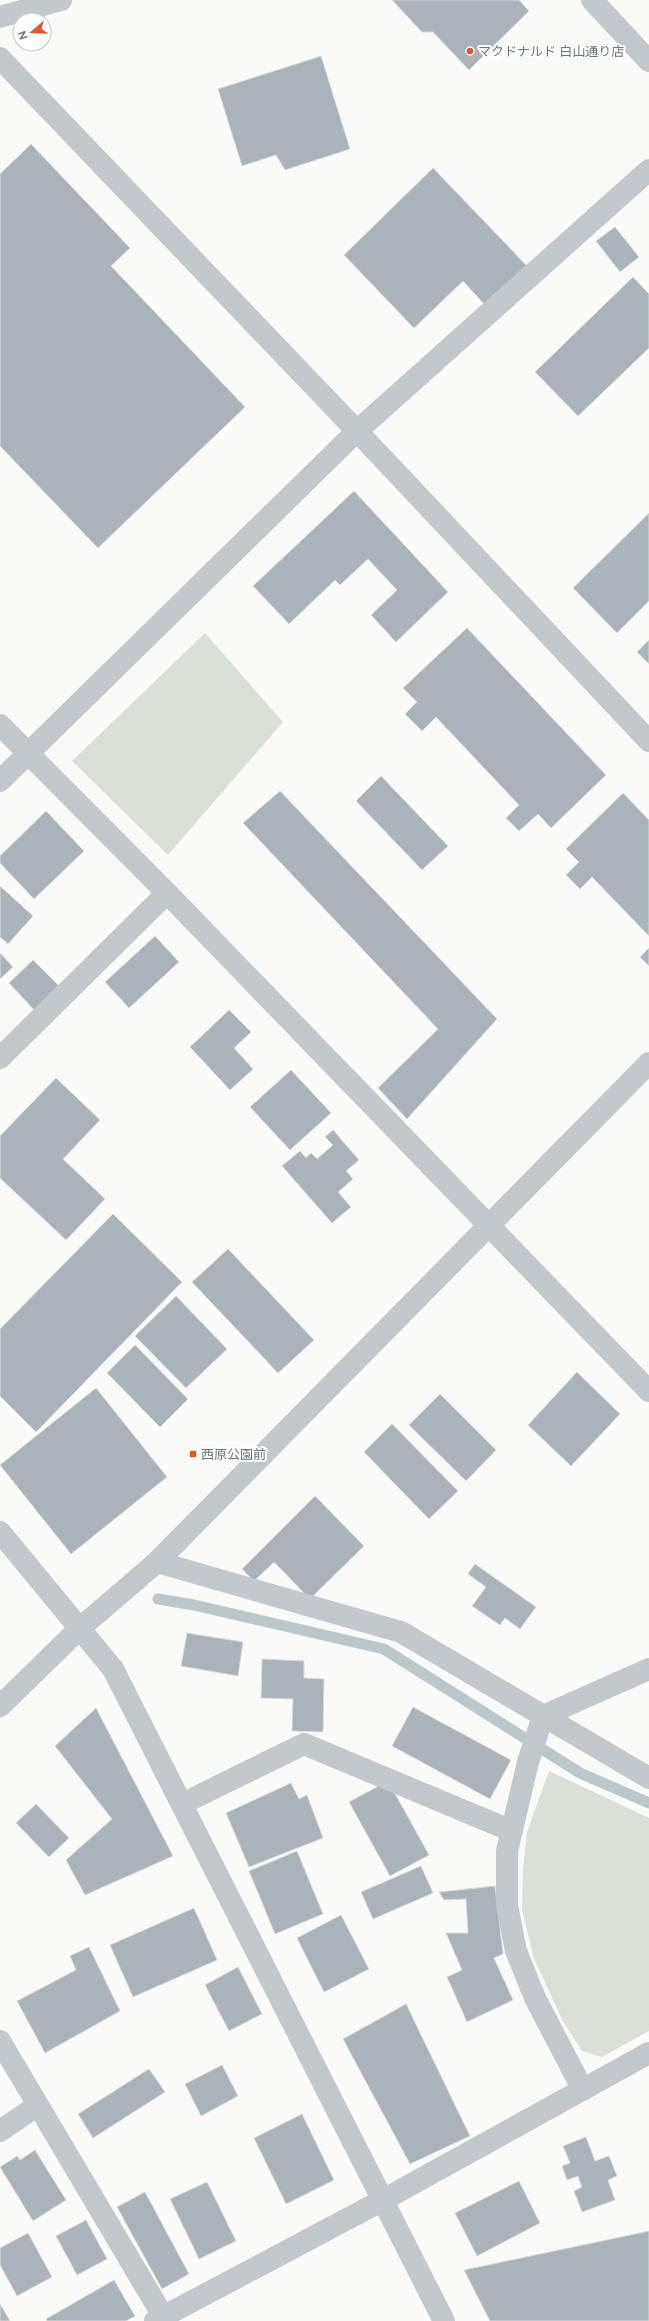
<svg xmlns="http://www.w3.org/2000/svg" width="649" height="2321" viewBox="0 0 649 2321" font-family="Raleway,'Noto Sans JP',sans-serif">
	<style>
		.green { fill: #dadfd7 }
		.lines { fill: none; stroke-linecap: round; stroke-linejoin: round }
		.stream { stroke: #bbc7cb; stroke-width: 11 }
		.building { fill: #aab3b9; stroke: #dcdcda }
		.minor { stroke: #c3c8cc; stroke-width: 22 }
		.poi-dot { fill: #e4572e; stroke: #fff; stroke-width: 1.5 }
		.labels { text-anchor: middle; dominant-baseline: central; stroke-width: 4; stroke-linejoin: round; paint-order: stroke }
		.poi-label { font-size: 13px; fill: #657683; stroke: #fff; text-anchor: start }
	</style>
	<rect width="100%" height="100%" fill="#fafaf8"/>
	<path class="green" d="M205,633L283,722L168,855L72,761Z
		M549,1771L649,1818V2031L602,2057L582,2051L564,2023L534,1959L522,1910L523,1869L527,1832Z"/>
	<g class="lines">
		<path class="stream" d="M158,1599L194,1605L384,1649L580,1773L649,1803"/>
	</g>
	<path class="building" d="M392,0H519L529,11L469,70L433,32H422Z
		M321,56L350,149L285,170L276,155L242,166L218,89Z
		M31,144L130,248L111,266L245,407L98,548L0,446V174Z
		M433,168L527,266L486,306L463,281L414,328L344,255Z
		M615,227L639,257L620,272L596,241Z
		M633,277L649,294V348L578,416L535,372Z
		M354,491L448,592L396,642L371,615L397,590L368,559L340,585L335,580L289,624L253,586Z
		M649,513V601L617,633L573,588Z
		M467,628L606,775L551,828L538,814L519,831L506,818L519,805L436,717L422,731L405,714L417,702L403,688Z
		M649,640V664L637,652Z
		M381,776L448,846L422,870L356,801Z
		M280,791L497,1019L407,1119L378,1088L438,1029L243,823Z
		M623,793L649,820V936L592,877L580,889L566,875L579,862L566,849Z
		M46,811L84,851L34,899L0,863V856Z
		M0,886L33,916L8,944L0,937Z
		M155,936L179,962L129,1008L105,982Z
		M649,948V966L640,957Z
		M0,953L13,967L0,979Z
		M33,960L62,989L37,1013L9,983Z
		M229,1010L251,1032L234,1048L253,1069L230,1090L190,1047Z
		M291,1070L331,1113L290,1150L250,1107Z
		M56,1078L100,1120L63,1159L105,1199L66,1240L0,1178V1136Z
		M333,1130L359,1160L346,1171L353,1179L338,1192L351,1207L332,1223L282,1166L300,1151L306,1158L311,1153L317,1159L333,1145L325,1137Z
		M113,1214L182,1282L36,1432L0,1396V1329Z
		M228,1249L314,1340L278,1373L192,1282Z
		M176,1296L227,1349L186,1388L135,1336Z
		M135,1345L188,1399L160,1427L107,1373Z
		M577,1372L620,1414L571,1466L528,1425Z
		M96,1388L167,1477L71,1554L0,1465Z
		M440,1394L496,1450L466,1481L409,1425Z
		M392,1424L458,1491L429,1519L364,1452Z
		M315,1496L364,1546L310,1599L274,1562L254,1581L242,1569Z
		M475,1564L536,1607L520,1629L505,1618L500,1625L472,1606L486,1587L468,1574Z
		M187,1633L243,1642L238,1676L181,1666Z
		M262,1659L304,1661V1678L324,1679L323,1732L292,1731L293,1699L261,1698Z
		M413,1707L511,1760L490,1799L392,1746Z
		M96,1708L173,1856L85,1895L66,1860L112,1819L55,1746Z
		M388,1781L429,1855L390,1876L349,1802Z
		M291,1783L299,1799L307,1795L323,1838L249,1867L226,1813Z
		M36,1804L69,1838L49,1857L16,1823Z
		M297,1851L323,1914L275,1934L249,1871Z
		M421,1866L433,1893L373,1919L361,1892Z
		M495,1886L503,1954L494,1958L513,2000L467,2022L447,1977L462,1970L446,1933H468L466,1899L444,1900L439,1892Z
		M194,1908L217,1960L133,1997L110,1945Z
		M341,1915L369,1969L324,1992L297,1938Z
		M89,1947L120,2011L45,2053L17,2001L76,1970L70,1956Z
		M238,1967L262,2014L229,2031L205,1985Z
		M406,2004L470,2136L410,2164L343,2039Z
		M222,2065L238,2096L201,2116L185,2084Z
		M149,2069L165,2092L93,2138L78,2114Z
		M302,2114L334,2180L286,2204L254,2138Z
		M586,2137L595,2161L609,2156L617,2176L608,2180L615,2200L582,2212L574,2191L582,2187L578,2176L567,2180L562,2166L570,2163L563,2146Z
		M35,2150L66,2200L33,2221L0,2167L17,2156L20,2160Z
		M519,2181L540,2223L477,2256L455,2213Z
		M207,2182L236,2241L199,2259L170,2199Z
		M145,2192L189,2274L162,2289L117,2207Z
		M86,2220L107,2259L77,2275L56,2236Z
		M649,2231V2321H490L464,2270Z
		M28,2233L52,2277L17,2296L0,2265V2248Z
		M114,2280L135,2316L126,2321H47L46,2319Z
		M0,2304L10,2321H0Z"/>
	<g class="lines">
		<path class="minor" d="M592,0L649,61
			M0,17L61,0
			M0,58L357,431L649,741
			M0,725L167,893L649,1391
			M0,781L357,431L649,170
			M0,1058L167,893
			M0,1532L113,1669L444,2321
			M157,1562L401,1632L649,1778
			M0,1706L79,1629L157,1562L649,1063
			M182,1804L304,1744L512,1831
			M0,2041L163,2316
			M583,2090L535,1998L516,1951L507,1905V1851L528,1762L543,1716L649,1669
			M0,2131L38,2105
			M155,2321L383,2200L649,2053"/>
	</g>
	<g class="poi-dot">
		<circle cx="470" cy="51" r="4"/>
		<rect x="189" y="1450" width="8" height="8" rx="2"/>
	</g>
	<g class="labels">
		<g class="poi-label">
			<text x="478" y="51">マクドナルド 白山通り店</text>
			<text x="201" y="1454">西原公園前</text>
		</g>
	</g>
	<g transform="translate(32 32) rotate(251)"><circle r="19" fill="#ffffff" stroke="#c1c8cd"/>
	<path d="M0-3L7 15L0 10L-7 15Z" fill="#e4572e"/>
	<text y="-6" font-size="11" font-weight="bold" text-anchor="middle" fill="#657683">N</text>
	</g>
</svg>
